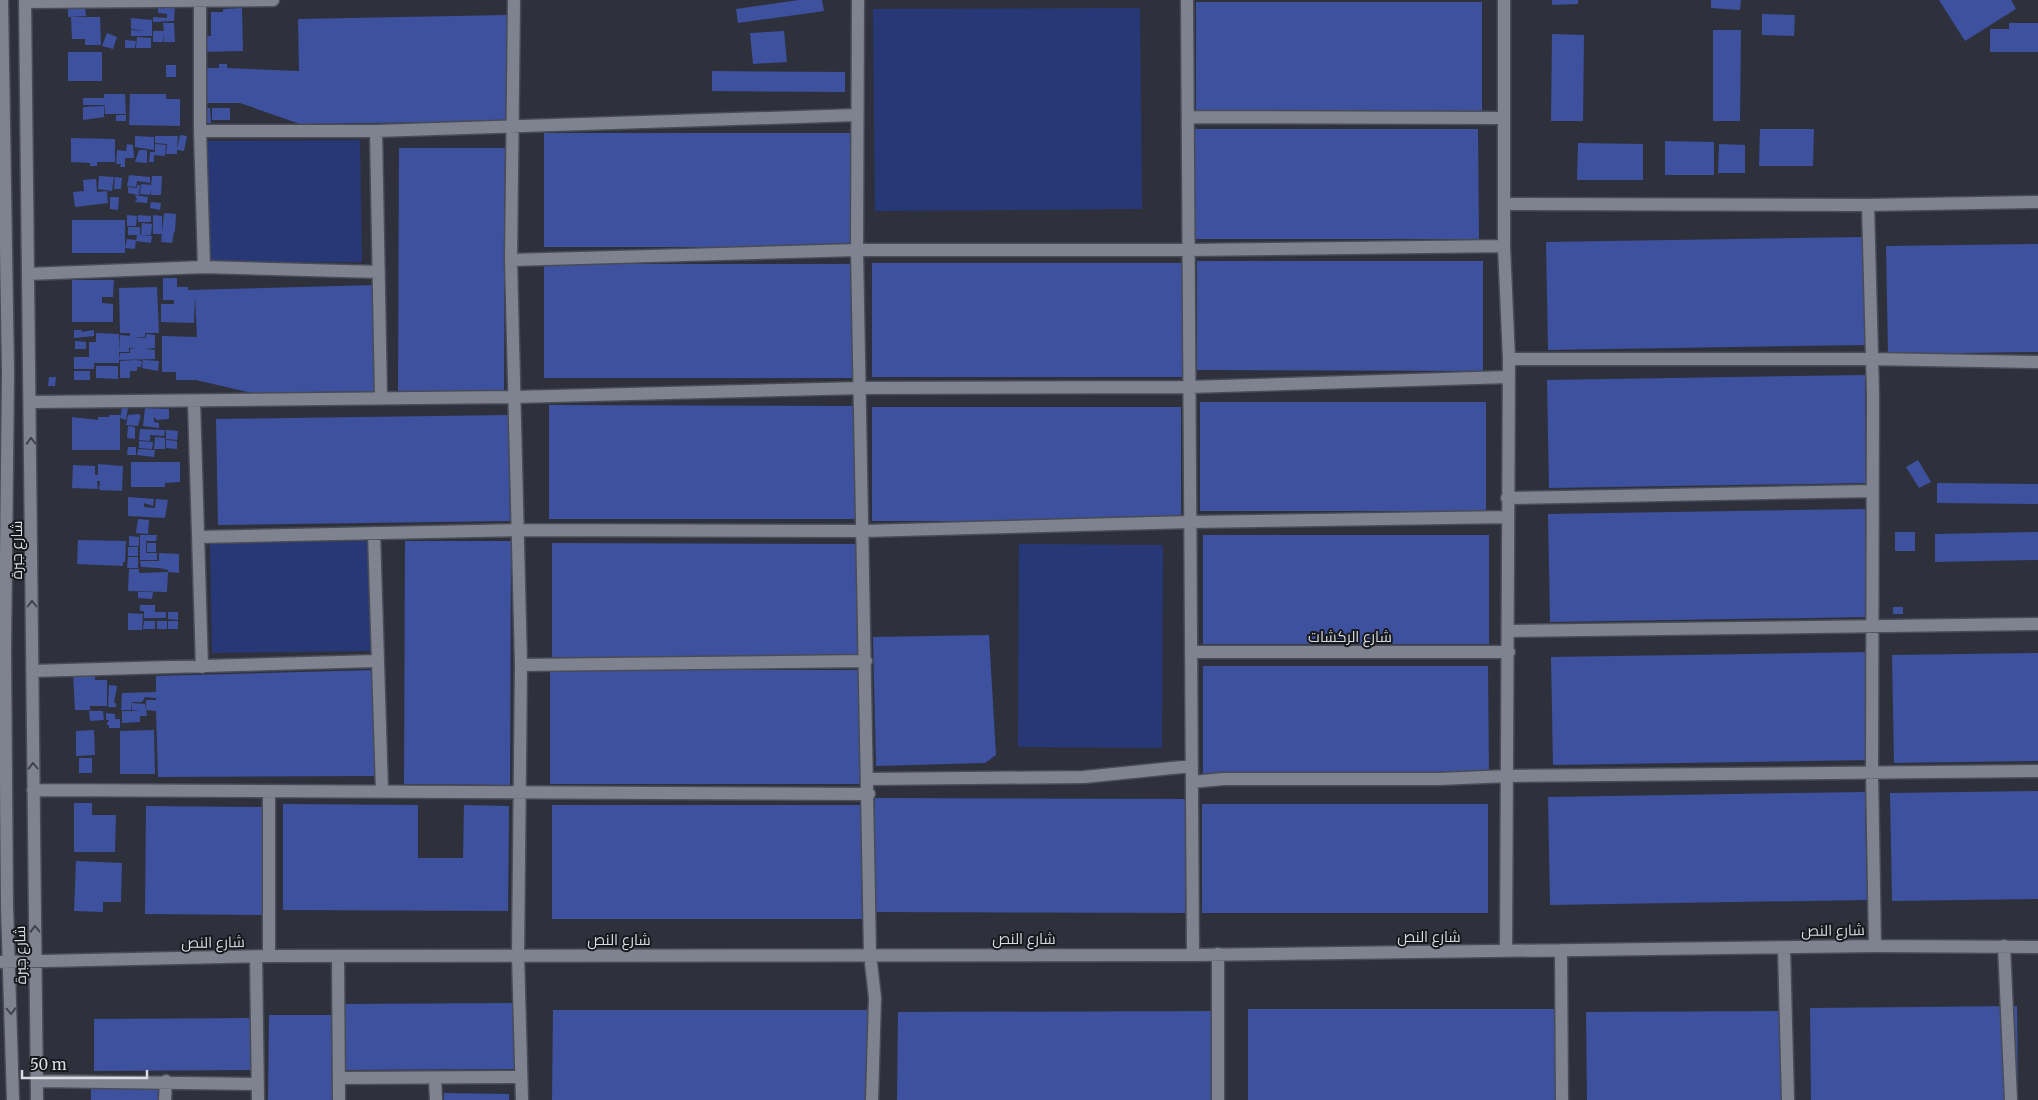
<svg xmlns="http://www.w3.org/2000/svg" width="2038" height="1100" viewBox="0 0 2038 1100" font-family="Merriweather,Cairo,serif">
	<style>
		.green { fill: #283877 }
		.building { fill: #3d519f }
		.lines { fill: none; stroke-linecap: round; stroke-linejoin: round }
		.minor-casing { stroke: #494c55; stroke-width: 15 }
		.minor { stroke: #7f838f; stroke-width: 12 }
		.oneway { stroke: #41434b }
		.labels { text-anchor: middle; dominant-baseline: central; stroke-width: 4; stroke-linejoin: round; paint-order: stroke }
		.street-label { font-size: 15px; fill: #d9dce2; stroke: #18191e }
	</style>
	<rect width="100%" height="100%" fill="#2e313c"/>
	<path class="green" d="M1140,8L1142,209L875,211L873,9Z
		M360,140L362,262L208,263L207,141Z
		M370,541L372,651L212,653L210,543Z
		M1019,544L1163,545L1162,748L1018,747Z"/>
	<path class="building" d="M799,0H822L824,11L738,23L736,9Z
		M1552,0H1578V4L1552,5Z
		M1711,0H1741L1740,10L1711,8Z
		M1939,0H2011L2016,9L1965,41Z
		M1196,2H1482V111H1196Z
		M158,6H175L174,21L153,22V17L167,18V14L158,13Z
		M85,8L86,16L68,17V9Z
		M242,8L243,51L202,52L201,36H211V12H223V9Z
		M1762,14L1795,15L1794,36L1762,35Z
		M507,15L509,121L300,124L240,103H201L204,68H219V64H227V68L299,71L298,19Z
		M71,17H100L101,45H85V39H72Z
		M131,18L152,20V36H131V30L147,31L131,29Z
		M163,23H174L175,42H164V34L163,42H153V31H164Z
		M2009,23H2038V52H1990V29H2009Z
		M1713,30H1741L1740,121H1713Z
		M784,31L787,62L753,64L750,33Z
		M107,33L117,37L113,49L102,46Z
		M1552,34L1584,35L1583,121H1551Z
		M137,37L151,38V48H136Z
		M125,40L136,41L135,48H125Z
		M68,52H102V81H68Z
		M166,65H176V77H166Z
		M712,71L845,72V92L712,91Z
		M104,94H125L126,114H105L104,100V105H83V98H104Z
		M130,94H166V99H180V126L129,125Z
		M104,106V117L83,120V107Z
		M201,108H210L211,123H201Z
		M212,108H230V120H212Z
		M116,115H126V121H116Z
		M1192,129H1478L1479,239H1192Z
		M1760,129H1814L1813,166H1759Z
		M544,133H853L854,247H544Z
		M180,135L187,136L184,151L177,150V154H166L167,144L155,143V136H178L177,150Z
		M135,136L154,137V150L135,147Z
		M71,138L115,139V162H97V166H90V163L71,162Z
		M1665,141L1714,142V175H1665Z
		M1578,143L1643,144V180H1577Z
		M127,144L133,145L134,158H125V167H120L121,164H116L117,150L126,151Z
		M155,144L166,145L165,156L154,155V162H149L150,152H155Z
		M1719,144L1745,145V173H1718Z
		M399,148H505L504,392L398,391Z
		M139,150H147V163L135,162Z
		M129,175L150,177V183L137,181L136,187L127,186Z
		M99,176L114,177L112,191L98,189Z
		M152,176H162L161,195H151V189L150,195L140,194L141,184L151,185Z
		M115,177L122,178L121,189H114Z
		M96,179L97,192L107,191L108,203L75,207L73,192L84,191L83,180Z
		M137,185H140L139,195L128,193V187L137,188Z
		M135,195L148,197L147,203L134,202L137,200Z
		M110,197H119L118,210L110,209Z
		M151,202L161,203L160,210L150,208Z
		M164,213L176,214L175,232H174L172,243L161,242Z
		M127,215L137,216L136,226H127Z
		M138,215L151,216V222H138Z
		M153,215L162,216V234H153Z
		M72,220H125V253H72Z
		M142,223L152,224L151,235H141Z
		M128,227H140V235L152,236L151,243L136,241L137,235H128Z
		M1864,237L1865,345L1548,350L1546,242Z
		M127,239L136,240L135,249L125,248Z
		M2038,244V352L1888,354L1886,246Z
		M1197,261H1483V371L1197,370Z
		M872,263H1182V377H872Z
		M544,264H854V378H544Z
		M163,278H177V287H188V290L376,285L377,391L252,393L196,380H176V372H162V336L197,337L195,296L194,323L161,322V304H174V300H163Z
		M72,280H114L113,297H102V303L113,304V322H72Z
		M157,287L159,333H145V337H132L146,338V334L155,335V348L145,349L155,350V359L119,360L120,353H130V349L136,348H129V352H119L120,335L130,336V333H120L119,288Z
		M74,330H82L81,332L94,330V336L74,338Z
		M96,333L119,334V363H94V369H74V357H89V342H96Z
		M75,341L86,342V349H75Z
		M135,360L142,361L141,367H137V371H130V378H120V361Z
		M143,360L159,361L158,371L142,368Z
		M96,366H118V379L96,378Z
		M74,371H90V380H74Z
		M1865,375L1866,483L1549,488L1547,380Z
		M49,377H56L55,386H48Z
		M1200,402H1486V511H1200Z
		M549,405L858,406L859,519H549Z
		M122,407L128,408L126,420L120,418Z
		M872,407H1181V521H872Z
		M145,408L169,409V419L157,420L154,417V422L159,423V428L143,426Z
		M138,414L141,415L138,426L126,425L128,415Z
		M109,415H120V450H72V417L98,420V417H109Z
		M508,415L510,521L218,525L216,419Z
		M128,426L135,427V439L127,438Z
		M140,429L165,430L164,436L150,435V441L139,440Z
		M166,430L178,431L177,440L166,439Z
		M155,437L165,438V449H154Z
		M166,440L177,441V449L166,448Z
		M139,441L153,442L152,449L139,448Z
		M128,447H136V455H127Z
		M138,449L155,450L154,457L137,455Z
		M1918,460L1931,482L1919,488L1906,467Z
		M131,462H180V482L165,483V487H131Z
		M98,464L123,466L122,491L99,490L100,481H97L98,489L72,488L73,465L95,466V475H98Z
		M1937,483L2038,484V504L1937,503Z
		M128,497L154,499L153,506L144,503V510V507L155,508L156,499L168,500L165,518L128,516Z
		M1865,509L1867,617L1550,622L1548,514Z
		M138,519L149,520L148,534L136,533Z
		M1895,532H1915V551H1895Z
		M2038,532V560L1935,562V534Z
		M140,535H157L156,541H146V553H157V560H140Z
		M1203,535H1489V644H1203Z
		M129,536L139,537V546H129Z
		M78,540L126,541L125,562H123V566L77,564Z
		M405,541H511L510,785L404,784Z
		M147,543H156V552H147Z
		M552,543L862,544V658L552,657Z
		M128,547H138V556H128Z
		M159,553L179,554V573L168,572V570L159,568L141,567L140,561H159Z
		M128,557H138V568H127Z
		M129,569H139V573L168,572L167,592L128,591Z
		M138,592H153L152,599L138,598Z
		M140,605H155V612H166V618H144V611H140Z
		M1893,607H1903V614H1893Z
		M168,612H178V620L168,619Z
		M128,613L143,614L142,630H128Z
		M144,621H155V629H143Z
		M157,621H167V629H157Z
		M168,621H178V629H168Z
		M989,635L996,755L985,763L876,766L873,637Z
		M1868,652L1870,760L1553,765L1551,657Z
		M2038,653V761L1894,763L1892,655Z
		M1203,666H1488L1489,776H1203Z
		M374,670L376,776L158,777L156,711L146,710V700H156V698L145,697L142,702H132L131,710H121L122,693L156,692V676Z
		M550,670H860V784H550Z
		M73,674H95V680H107V706H90V710H75Z
		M109,685L117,686L114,703H116V707H108Z
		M132,703L145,704L147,716H140V722L122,723V711H140L132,710Z
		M89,711H103L104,720L90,721Z
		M106,713L115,714V719H120V728H109V725H106L109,720H106Z
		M94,730L95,755L76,756V731Z
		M154,730L155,774H120V731Z
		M79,758H92V773H79Z
		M2038,791V899L1892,901L1890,793Z
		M1865,792L1867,900L1550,905L1548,797Z
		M875,798L1185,799V913L875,912Z
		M74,803H92V815H116L115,852H74Z
		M283,804L418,805V858H463L464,805L509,806L508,911L283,910Z
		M1202,804H1488V913H1202Z
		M552,805H861L862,919H552Z
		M146,806L263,807V915L145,914Z
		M76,861L122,863L121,902H103V912L74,911Z
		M516,1003V1069L345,1070L344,1004Z
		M2017,1006L2018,1100H1811L1810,1008Z
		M1248,1009H1565V1100H1248Z
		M553,1010H870L869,1100H552Z
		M1215,1011L1214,1100H897L898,1012Z
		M1787,1011V1100H1587L1586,1012Z
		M269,1015H334L333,1100H268Z
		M252,1018V1070L94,1071V1019Z
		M91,1085H160V1100H91Z
		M444,1093L509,1094V1100H444Z"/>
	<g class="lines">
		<defs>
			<path id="minor" d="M2,0L8,373L5,652L7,907L13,1100
				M25,0L37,1100
				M514,0L511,260L521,665L518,955L522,1100
				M858,0L857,250L870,954L875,998L872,1100
				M1187,0L1193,955
				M1504,0V246L1509,359L1506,951
				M25,2L273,0
				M200,2V131L204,267
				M1188,117L1503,118
				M200,131H376L856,115
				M376,131L381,398
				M1505,204L1868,205L2038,202
				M1868,205L1873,394L1872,773L1875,946
				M511,260L857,250H1189L1504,246
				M28,274L204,267L379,272
				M1509,359H1872L2038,362
				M194,401L202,667
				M31,402L515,397L861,388L1189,387L1508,377
				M1507,498L1872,491
				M374,533L382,791
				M199,537L519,530L864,531L1190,522L1508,517
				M1509,631L2038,624
				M1191,652H1509
				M521,665L866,661
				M32,671L376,661
				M868,779L1084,777L1192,766
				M1192,782L1223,779H1439L1508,776L2038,771
				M33,790L869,794
				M2004,946L2011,1100
				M1784,948L1788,1100
				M1561,950L1562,1100
				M269,956V791
				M256,957L258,1100
				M338,957L339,1100
				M0,962L269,956L1193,955L1875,946L2038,947
				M339,1078L521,1077
				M435,1078L436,1100
				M37,1081L258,1084
				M165,1100L166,1081
				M1218,1100V954"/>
		</defs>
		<use href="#minor" class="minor-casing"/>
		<use href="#minor" class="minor"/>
	</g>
	<defs><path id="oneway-chevron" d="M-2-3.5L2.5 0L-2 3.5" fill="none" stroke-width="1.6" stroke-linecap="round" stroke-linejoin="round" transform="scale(1.25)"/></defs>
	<g class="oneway">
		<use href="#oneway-chevron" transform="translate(31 441) rotate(-91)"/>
		<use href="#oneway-chevron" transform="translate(32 604) rotate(-90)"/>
		<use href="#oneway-chevron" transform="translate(33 766) rotate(-91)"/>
		<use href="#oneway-chevron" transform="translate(35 929) rotate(-91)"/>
		<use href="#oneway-chevron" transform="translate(11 1011) rotate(88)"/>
	</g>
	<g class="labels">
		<g class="street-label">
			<text transform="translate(16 550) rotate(-90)">شارع جبرة</text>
			<text x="1350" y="636">شارع الركشات</text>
			<text transform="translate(1833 930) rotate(-1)">شارع النص</text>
			<text x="1429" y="936">شارع النص</text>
			<text x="1024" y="938">شارع النص</text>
			<text x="619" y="939">شارع النص</text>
			<text transform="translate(213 942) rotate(-1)">شارع النص</text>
			<text transform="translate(20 955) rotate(-91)">شارع جبرة</text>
		</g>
	</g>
	<path d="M22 1070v8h125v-8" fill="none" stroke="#d9dce2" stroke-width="2.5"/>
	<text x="30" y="1070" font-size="15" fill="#d9dce2" stroke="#18191e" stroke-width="4" paint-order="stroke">50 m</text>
</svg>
